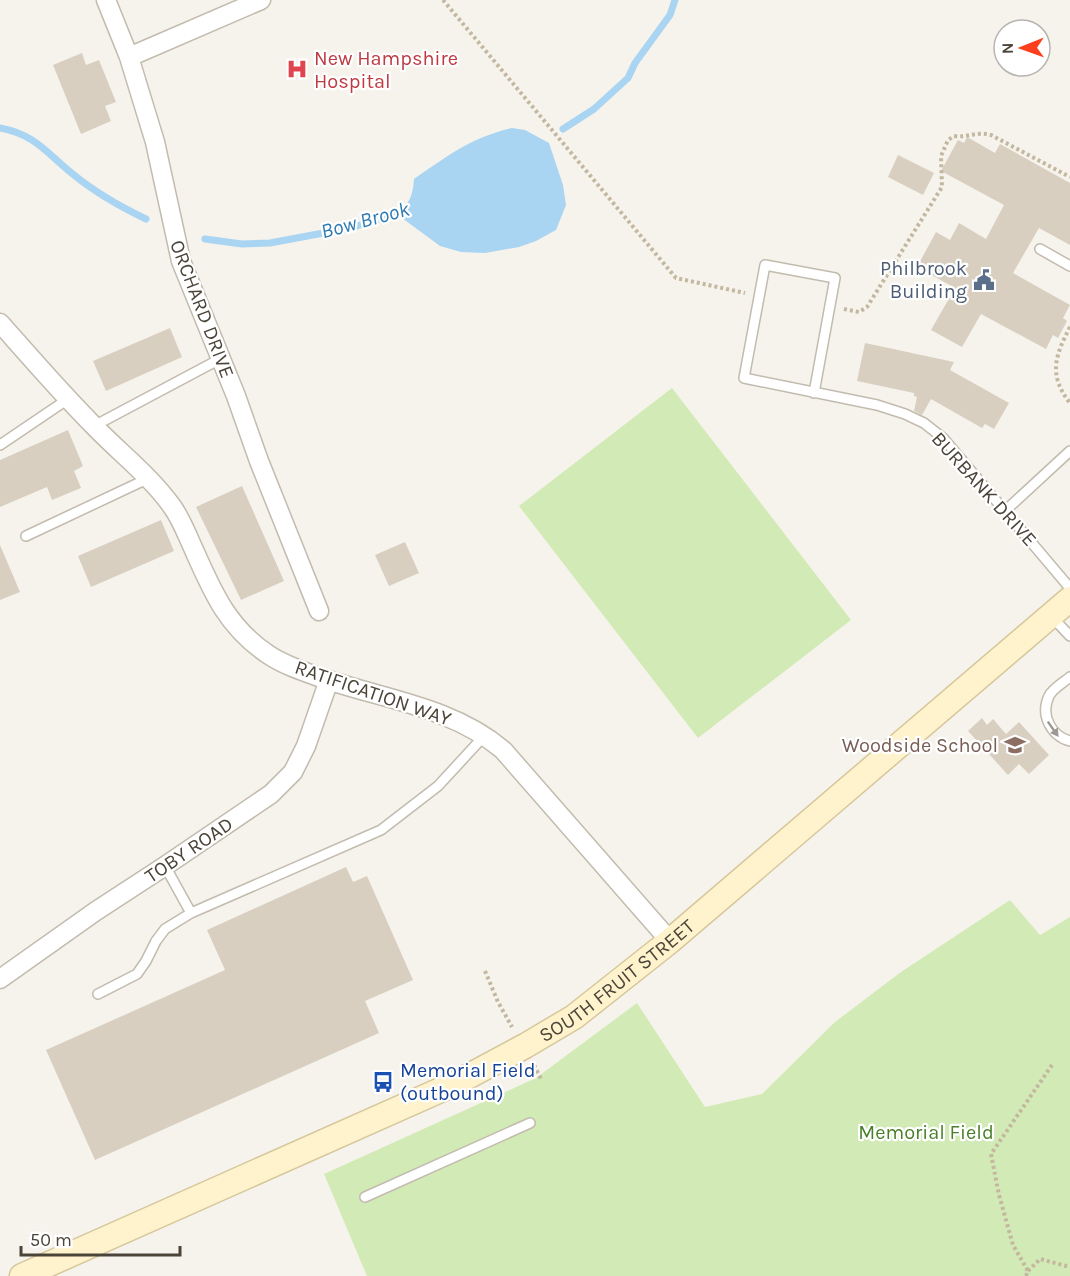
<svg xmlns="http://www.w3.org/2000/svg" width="1070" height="1276" viewBox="0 0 1070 1276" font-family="Karla,sans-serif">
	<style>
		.green { fill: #d2eab5 }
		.water { fill: #a9d4f2 }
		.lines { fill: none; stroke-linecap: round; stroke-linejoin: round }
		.stream { stroke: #a9d4f2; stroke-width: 7 }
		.building { fill: #d8cfc1 }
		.lane-casing { stroke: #c2bbae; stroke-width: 12 }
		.street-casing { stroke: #c2bbae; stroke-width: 21 }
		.secondary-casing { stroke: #d6c79b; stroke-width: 27 }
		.path { stroke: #c4b79f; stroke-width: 4; stroke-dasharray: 3 3; stroke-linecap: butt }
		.lane { stroke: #fff; stroke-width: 9 }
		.street { stroke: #fff; stroke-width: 18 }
		.secondary { stroke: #fff3cd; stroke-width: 24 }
		.oneway { fill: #9c9892 }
		.labels { text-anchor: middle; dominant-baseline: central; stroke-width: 4.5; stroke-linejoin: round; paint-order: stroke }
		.health-label { font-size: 20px; fill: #be3a42; stroke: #fff; text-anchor: start }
		.service-label { font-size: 20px; fill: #4e5e75; stroke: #fff; text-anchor: end }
		.street-label { font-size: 20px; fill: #4b4439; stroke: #fff }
		.education-label { font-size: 20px; fill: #785e54; stroke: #fff; text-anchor: end }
		.transit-label { font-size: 20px; fill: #164399; stroke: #fff; text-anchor: start }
		.park-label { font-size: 20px; fill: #4a7f2a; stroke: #fff }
		.water-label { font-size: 21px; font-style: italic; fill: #2e7ab2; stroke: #fff }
	</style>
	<rect width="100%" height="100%" fill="#f6f3ec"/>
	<path class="green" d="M672,388L851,620L698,738L519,506Z
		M1010,900L1040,935L1070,917V1276H367L324,1174L536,1078L637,1003L705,1107L762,1094L835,1022L901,972Z"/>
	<path class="water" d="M512,128L525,130L549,143L563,185L566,205L556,230L536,241L519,247L485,253L461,252L440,246L398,215C409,203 413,196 414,179C447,156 472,137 512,128Z"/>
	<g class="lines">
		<path class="stream" d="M0,128C37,135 47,154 74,175C96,193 121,207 146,219
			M563,129L594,109L628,78L635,63L670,15L675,0
			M205,239L242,244L270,243L350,228L405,212"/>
	</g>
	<path class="building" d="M82,53L86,65L99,60L116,102L105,106L111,121L81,134L53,65Z
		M967,137L995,153L1000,144L1070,183V245L1039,228L1013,273L1070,305L1063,318L1067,321L1058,338L1053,335L1046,349L981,314L962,347L931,330L955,288L917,267L936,232L950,240L959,223L986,239L1004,205L941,171L958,140L964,143Z
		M898,155L934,173L923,195L888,177Z
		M170,328L182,357L106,391L93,361Z
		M865,343L954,362L950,370L1009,403L994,429L985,424L982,428L931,399L922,415L914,411L917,397L914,396V393L857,381Z
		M68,430L83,466L74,471L81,488L52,500L47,487L0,507V460Z
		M242,486L284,581L241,600L196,507Z
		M161,520L174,551L91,587L78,556Z
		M405,542L419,573L389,586L375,555Z
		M0,545L20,592L0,600Z
		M982,718L987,725L993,719L1006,734L1019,722L1049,755L1029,774L1019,764L1008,775L968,731Z
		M346,867L353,882L367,876L413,980L365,1001L379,1033L95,1160L46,1050L225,970L207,930Z"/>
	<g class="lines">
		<defs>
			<path id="lane" d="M1040,249L1070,266
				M814,393L835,278L765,265L744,378L877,405L905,414L924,423L943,438L1070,588
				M94,426L220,359
				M0,445L68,399
				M1006,510L1070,451
				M26,536L147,479
				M1052,617L1070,636
				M1070,677C1064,682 1052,689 1049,696C1040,715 1051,736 1070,741
				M165,866L191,913L381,830L438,786L485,735
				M98,994L137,974L146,961L156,941L165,929L191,913
				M365,1197L530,1123"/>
			<path id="street" d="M106,0L129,57L155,142L181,261L236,396L259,461L319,611
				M129,57L261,0
				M0,323C31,358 62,394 95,427C120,453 150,476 171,505C181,518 187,535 194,550C213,593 228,628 269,655C284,665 302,671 319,677C381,699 451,706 503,750L670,941
				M0,979L96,911L165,866L271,794L293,772L306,746L329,680"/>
			<g id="secondary">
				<path id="s1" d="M22,1276L454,1084L525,1046L574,1017L670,941L1070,599"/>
			</g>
		</defs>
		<use href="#lane" class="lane-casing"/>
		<use href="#street" class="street-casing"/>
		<use href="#secondary" class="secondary-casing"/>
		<path class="path" d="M443,0L676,278L745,293
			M844,309L859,312L867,307L942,187L941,156L948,140L954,136C968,138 976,131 991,135L1070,177
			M1070,327C1055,356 1048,375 1070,403
			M485,971L498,1002L512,1027
			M534,1065L541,1079
			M1028,1271L1040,1259L1070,1267
			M1026,1276L1028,1271L1013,1245L999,1195L991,1154L1052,1065"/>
		<use href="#lane" class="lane"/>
		<use href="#street" class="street"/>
		<use href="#secondary" class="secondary"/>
	</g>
	<defs><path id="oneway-solid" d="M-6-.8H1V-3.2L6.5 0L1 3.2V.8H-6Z" transform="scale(1.5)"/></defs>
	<use class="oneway" href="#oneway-solid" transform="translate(1053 729) rotate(55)"/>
	<defs>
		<symbol id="hospital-bare" viewBox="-9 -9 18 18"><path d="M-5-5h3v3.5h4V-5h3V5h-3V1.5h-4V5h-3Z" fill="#e0444e" stroke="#fff" stroke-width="2.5" paint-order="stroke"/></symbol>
		<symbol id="civic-bare" viewBox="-9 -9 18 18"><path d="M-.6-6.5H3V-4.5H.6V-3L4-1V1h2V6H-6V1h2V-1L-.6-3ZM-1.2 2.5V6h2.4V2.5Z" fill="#5c6f8a" stroke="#fff" stroke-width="2.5" paint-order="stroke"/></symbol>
		<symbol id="school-bare" viewBox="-9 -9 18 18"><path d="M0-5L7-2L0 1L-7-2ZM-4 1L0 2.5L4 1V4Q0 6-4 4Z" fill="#8d6e63" stroke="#fff" stroke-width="2.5" paint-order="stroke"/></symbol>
		<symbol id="bus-bare" viewBox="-9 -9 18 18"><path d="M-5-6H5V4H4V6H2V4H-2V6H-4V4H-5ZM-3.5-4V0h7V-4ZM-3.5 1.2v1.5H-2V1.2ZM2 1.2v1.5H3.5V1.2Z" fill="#1a4fb4" stroke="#fff" stroke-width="2.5" paint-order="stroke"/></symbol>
	</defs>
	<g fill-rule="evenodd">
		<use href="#hospital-bare" x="282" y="54" width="30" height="30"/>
		<use href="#civic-bare" x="969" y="265" width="30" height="30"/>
		<use href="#school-bare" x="1000" y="730" width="30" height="30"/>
		<use href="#bus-bare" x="368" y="1067" width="30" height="30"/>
	</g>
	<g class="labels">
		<g class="health-label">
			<text x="314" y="58">New Hampshire<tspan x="314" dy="23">Hospital</tspan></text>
		</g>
		<g class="service-label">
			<text x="967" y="268">Philbrook<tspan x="967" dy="23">Building</tspan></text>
		</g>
		<g class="street-label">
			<text transform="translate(202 309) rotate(69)">ORCHARD DRIVE</text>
			<text transform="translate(984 489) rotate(48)">BURBANK DRIVE</text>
			<text transform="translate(373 693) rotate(19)">RATIFICATION WAY</text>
			<text transform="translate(189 850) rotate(-34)">TOBY ROAD</text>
			<text stroke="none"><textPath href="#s1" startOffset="666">SOUTH FRUIT STREET</textPath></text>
		</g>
		<g class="education-label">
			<text x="998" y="745">Woodside School</text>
		</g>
		<g class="transit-label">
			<text x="400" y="1070">Memorial Field<tspan x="400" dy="23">(outbound)</tspan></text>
		</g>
		<g class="park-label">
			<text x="926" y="1132">Memorial Field</text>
		</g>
		<g class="water-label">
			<text transform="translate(365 220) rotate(-15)">Bow Brook</text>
		</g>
	</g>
	<g transform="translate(1022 48) rotate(269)"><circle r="28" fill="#ffffff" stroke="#b7b4b0" stroke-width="1.5"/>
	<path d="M0-4.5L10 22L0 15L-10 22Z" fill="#fc3f1d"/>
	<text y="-9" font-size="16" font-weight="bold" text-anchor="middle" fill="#4b4439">N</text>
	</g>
	<path d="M21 1246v9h159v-9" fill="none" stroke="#4b4439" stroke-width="3"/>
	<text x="30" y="1246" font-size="18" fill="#4b4439" stroke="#ffffff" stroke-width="4.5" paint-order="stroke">50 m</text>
</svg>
